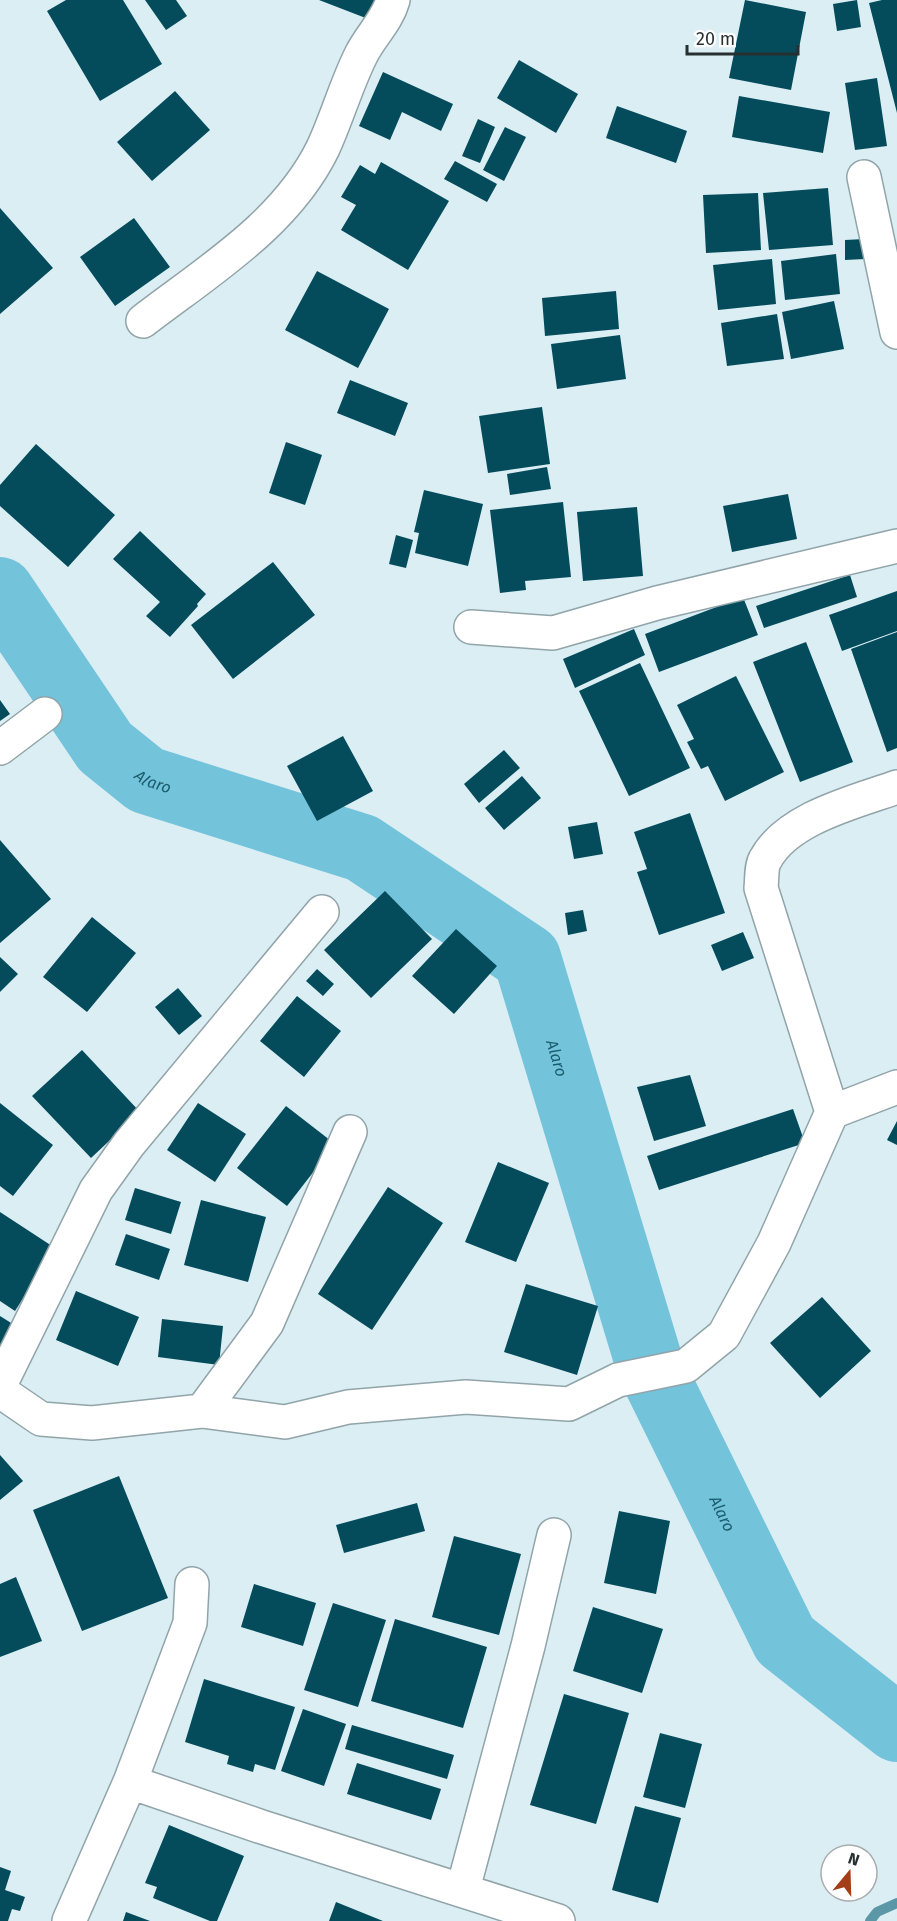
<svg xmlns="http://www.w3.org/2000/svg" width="897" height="1921" viewBox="0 0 897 1921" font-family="'Fira Sans',sans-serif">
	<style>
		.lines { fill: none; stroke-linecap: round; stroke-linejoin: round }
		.stream { stroke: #5c97a8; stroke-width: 10 }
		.river { stroke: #73c3db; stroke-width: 68 }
		.building { fill: #044c5c }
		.minor-casing { stroke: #91a4a9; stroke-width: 36 }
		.minor { stroke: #fff; stroke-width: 33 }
		.labels { text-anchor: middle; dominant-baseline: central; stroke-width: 6; stroke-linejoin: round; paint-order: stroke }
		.water-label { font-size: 16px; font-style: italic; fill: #1b5c6d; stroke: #fff }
	</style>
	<rect width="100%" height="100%" fill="#daeef4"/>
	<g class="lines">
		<path class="stream" d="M870,1921L877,1912L897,1903"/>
		<path class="river" id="s1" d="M0,591L105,747L146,780L362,848L527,958L650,1366L785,1640L897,1728"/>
	</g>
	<path class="building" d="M66,0H123L162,64L100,101L47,11Z
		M145,0H176L187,16L166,30Z
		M319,0H384L376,22Z
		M745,0L806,12L791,90L729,78Z
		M857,0L861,27L837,31L833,4Z
		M882,0H897V113L869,3Z
		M519,60L578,94L556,133L497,98Z
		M383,72L453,104L441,131L402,112L390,140L359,126Z
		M877,78L887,146L855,150L845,83Z
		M175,91L210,130L152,181L117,142Z
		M739,96L830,112L823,153L732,137Z
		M617,106L687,131L676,163L606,138Z
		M478,119L495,127L480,163L462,156Z
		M505,127L526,137L504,181L483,170Z
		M455,161L497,184L487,202L444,179Z
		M381,162L449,201L408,270L341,230L356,205L341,197L360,165L375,174Z
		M828,188L833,245L769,250L763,193Z
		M758,193L761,250L706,253L703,195Z
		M0,208L53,268L0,314Z
		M134,218L170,267L115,306L80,257Z
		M864,239L865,259L845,260V240Z
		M836,254L840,294L785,300L781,261Z
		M772,259L776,304L718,310L713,265Z
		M317,271L389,309L358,368L285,330Z
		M616,291L619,329L545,336L542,298Z
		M834,301L844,349L791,359L782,312Z
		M777,314L784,359L727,366L721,323Z
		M620,335L626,379L557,389L551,344Z
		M350,380L408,403L395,436L337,413Z
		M542,407L550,464L488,473L479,416Z
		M286,442L322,455L305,505L269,493Z
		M36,444L115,515L68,567L0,506V485Z
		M547,467L551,489L510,495L507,474Z
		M424,490L483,504L468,566L415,553L419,533L414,532Z
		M788,494L797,539L732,552L723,506Z
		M563,502L571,577L525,581L526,590L500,593L490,510Z
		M637,507L643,576L583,581L577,512Z
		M140,531L206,594L197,604L198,606L170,637L146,616L160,602L113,559Z
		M396,535L413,540L406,568L389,564Z
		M273,562L315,615L233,679L191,625Z
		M850,575L857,597L764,628L756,606Z
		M897,591V631L842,651L829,615Z
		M743,597L758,635L659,672L645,634Z
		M634,629L645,655L575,688L563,659Z
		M897,632V748L887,752L851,649Z
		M806,642L853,762L800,782L753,662Z
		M640,663L690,768L629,796L579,691Z
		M736,676L784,772L725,801L708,766L701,769L687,742L694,739L677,705Z
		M0,700L10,714L0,721Z
		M343,736L373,791L317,821L287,766Z
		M504,750L520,768L479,803L464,784Z
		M522,776L541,798L504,830L485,808Z
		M690,813L725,913L659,935L637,872L647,869L634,832Z
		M597,822L603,854L574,859L568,827Z
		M0,840L51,899L0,943Z
		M385,891L432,939L371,998L324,950Z
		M583,910L587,931L568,935L565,913Z
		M92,917L136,953L87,1012L43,977Z
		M456,929L497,966L454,1014L412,976Z
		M743,932L754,958L722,971L711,945Z
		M0,957L18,974L0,992Z
		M317,969L334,984L323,996L306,981Z
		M178,988L202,1016L179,1035L155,1007Z
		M297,996L341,1031L304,1077L260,1041Z
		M82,1050L140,1112L91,1158L32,1096Z
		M690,1075L706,1126L654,1141L637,1087Z
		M0,1103L53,1145L13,1196L0,1186Z
		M198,1103L246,1134L215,1182L167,1150Z
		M286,1106L335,1144L287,1206L237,1168Z
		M793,1109L805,1143L659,1190L647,1156Z
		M897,1121V1145L887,1140Z
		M498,1162L549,1183L516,1262L465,1242Z
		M388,1187L443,1223L372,1330L318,1294Z
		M135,1188L181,1202L171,1234L125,1220Z
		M201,1200L266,1217L248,1282L184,1265Z
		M0,1212L55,1248L15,1311L0,1301Z
		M126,1234L170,1249L159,1280L115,1265Z
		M526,1284L598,1306L577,1375L504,1352Z
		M76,1291L139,1317L118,1366L56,1340Z
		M822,1297L871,1351L820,1398L770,1343Z
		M0,1316L16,1326L0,1351Z
		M162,1319L223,1326L219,1365L158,1357Z
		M0,1455L23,1481L0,1500Z
		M119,1476L168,1598L82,1631L33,1510Z
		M417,1503L425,1531L344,1553L336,1525Z
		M619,1511L670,1521L656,1594L604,1583Z
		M454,1536L521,1554L499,1635L432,1617Z
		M16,1577L42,1641L0,1657V1584Z
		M254,1584L316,1603L303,1646L241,1627Z
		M333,1603L386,1620L358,1707L304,1690Z
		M593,1607L663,1629L642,1693L573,1671Z
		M395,1619L487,1647L463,1728L371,1701Z
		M204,1679L295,1707L275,1770L255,1764L253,1772L227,1764L229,1756L185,1742Z
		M564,1694L629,1713L596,1824L530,1805Z
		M303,1709L346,1724L324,1786L281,1771Z
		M352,1725L454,1755L447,1779L345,1749Z
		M660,1733L702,1744L685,1808L643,1797Z
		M357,1763L441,1789L431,1820L347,1794Z
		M635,1806L681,1818L658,1903L612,1890Z
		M169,1825L244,1856L217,1921H210L153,1898L157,1887L145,1883Z
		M0,1867L11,1871L5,1890L25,1897L20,1911L12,1909L8,1921H0Z
		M336,1902L383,1921H329Z
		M126,1912L150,1921H123Z"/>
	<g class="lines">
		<defs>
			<path id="minor" d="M864,177L897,332
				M143,321C208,271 286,224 323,148C337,118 346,85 361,55C371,35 387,21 393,0
				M471,627L553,633L657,603L897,546
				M0,748L45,714
				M832,1112L761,888C762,880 761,867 765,860C787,818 855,802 897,787
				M0,1385L96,1190L129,1144L322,912
				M0,1391L41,1419L92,1423L202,1411L267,1323L350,1132
				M202,1411L285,1422L348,1407L466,1397L569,1404L618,1380L686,1366L724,1335L774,1243L832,1112L897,1087
				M130,1782L262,1827L558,1921
				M463,1889L528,1646L554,1535
				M69,1921L130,1782L190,1623L192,1584"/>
		</defs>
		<use href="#minor" class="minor-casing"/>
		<use href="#minor" class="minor"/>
	</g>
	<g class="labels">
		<g class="water-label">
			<text stroke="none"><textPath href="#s1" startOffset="248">Alaro</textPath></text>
			<text stroke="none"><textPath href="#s1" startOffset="770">Alaro</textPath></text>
			<text stroke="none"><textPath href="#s1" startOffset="1256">Alaro</textPath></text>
		</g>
	</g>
	<g transform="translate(849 1873) rotate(19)"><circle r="28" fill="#ffffff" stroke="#a9acad" stroke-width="1.5"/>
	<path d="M0-4.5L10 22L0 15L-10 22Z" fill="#a43e18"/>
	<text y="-9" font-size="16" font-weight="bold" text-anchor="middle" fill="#272f31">N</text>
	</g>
	<path d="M687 45v9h111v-9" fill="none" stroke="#272f31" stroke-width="3"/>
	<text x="696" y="45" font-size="18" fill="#272f31" stroke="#ffffff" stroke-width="4.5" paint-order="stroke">20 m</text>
</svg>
